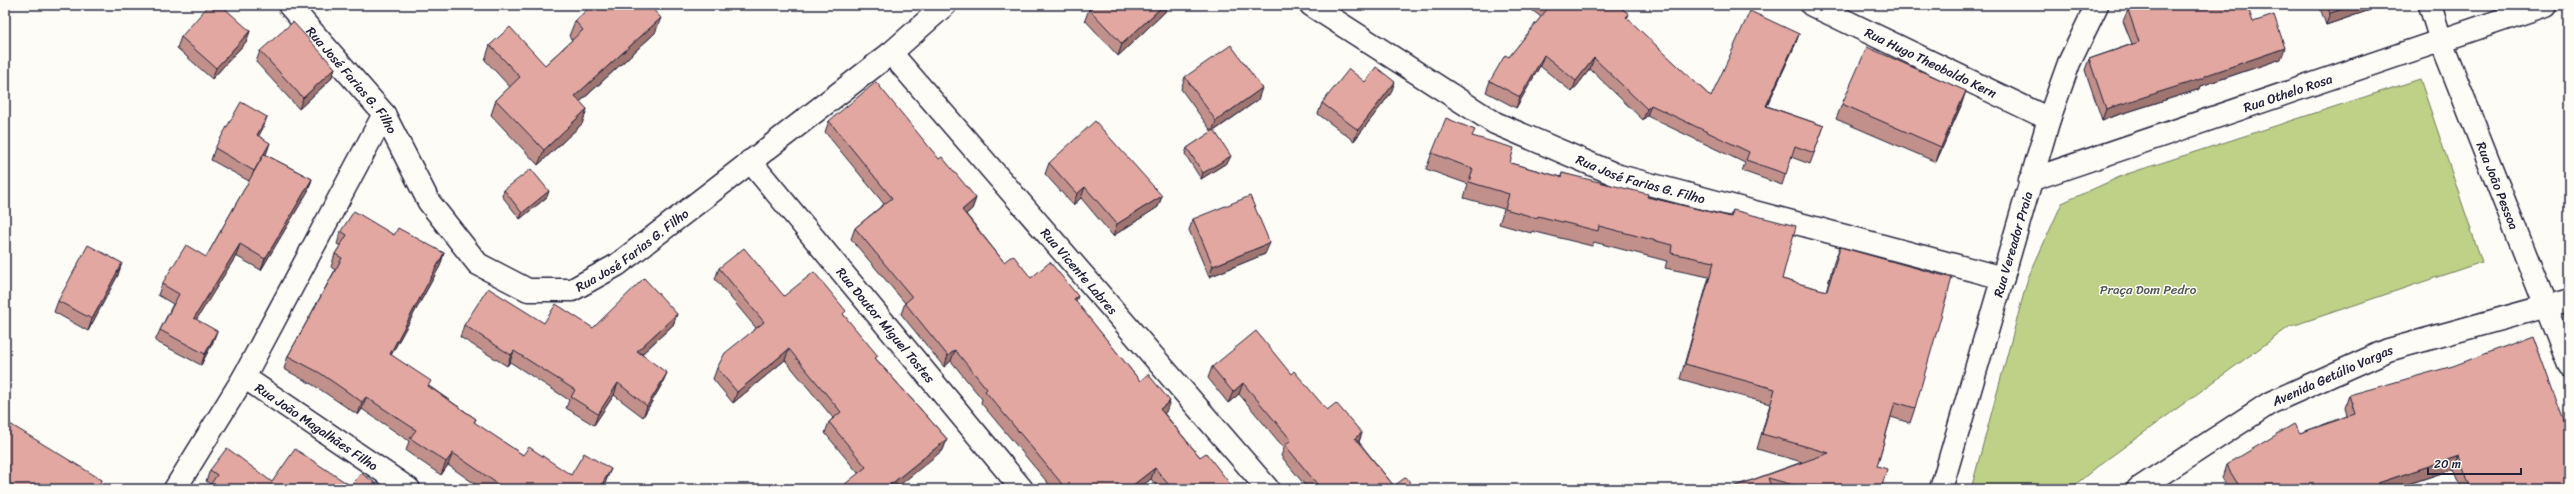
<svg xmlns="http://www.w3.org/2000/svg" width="2574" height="494" viewBox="0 0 2574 494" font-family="Sriracha,sans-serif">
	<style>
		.green { fill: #bfd186; stroke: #707a60 }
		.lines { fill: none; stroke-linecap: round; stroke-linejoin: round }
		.minor-casing { stroke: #22223b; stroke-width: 25 }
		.minor { stroke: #fdfcf7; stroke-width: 22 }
		.wall { fill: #c2908a; stroke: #22223b }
		.shaded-wall { fill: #9e7570; stroke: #22223b }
		.building { fill: #e1a7a0; stroke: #22223b }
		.labels { text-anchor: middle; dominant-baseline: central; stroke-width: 3; stroke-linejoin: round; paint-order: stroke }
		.street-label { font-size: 13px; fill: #22223b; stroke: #fdfcf7 }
		.park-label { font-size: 13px; fill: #515752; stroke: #fdfcf7 }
	</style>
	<rect width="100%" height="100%" fill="#fdfcf7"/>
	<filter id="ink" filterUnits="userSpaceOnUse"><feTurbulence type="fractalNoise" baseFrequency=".025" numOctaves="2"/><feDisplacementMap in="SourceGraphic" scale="8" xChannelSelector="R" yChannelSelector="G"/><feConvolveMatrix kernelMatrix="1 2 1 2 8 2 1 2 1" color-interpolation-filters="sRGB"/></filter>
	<g filter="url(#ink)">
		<path class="green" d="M2420,79L2482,262L2289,327L2098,466L2070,489H1971L2028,278L2062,203L2124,175Z"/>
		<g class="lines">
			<defs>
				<g id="minor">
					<path id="s1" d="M289,5L384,114L429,202L478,264L528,290H572L617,265L891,53L945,5"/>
					<path id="s2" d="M1311,5L1495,123L1619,176L2003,278"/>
					<path id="s3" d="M1812,5L2049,119"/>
					<path id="s4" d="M2430,5L2441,41L2569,365"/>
					<path id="s5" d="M891,53L1268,489"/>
					<path id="s6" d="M750,161L1022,489"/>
					<path id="s7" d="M2030,180L2546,5"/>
					<path id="s8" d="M244,377L409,489"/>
					<path d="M175,489L244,377L384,114"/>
					<path id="s9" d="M1941,489L2049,119L2069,63L2097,5"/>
					<path id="s10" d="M2138,489L2270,403L2388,350L2569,300"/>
				</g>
			</defs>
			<use href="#minor" class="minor-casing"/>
			<use href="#minor" class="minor"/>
		</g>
		<path class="wall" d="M1093,5H1167L1165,12L1118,56L1085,20L1089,9Z
			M1447,5H1457L1455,9Z
			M1529,5H1617L1629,14L1627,19L1711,97L1799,34L1795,45L1767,106L1824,126L1810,164L1791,157L1782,185L1742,171L1745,163L1647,116L1643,120L1590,69L1572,92L1540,66L1516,108L1486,92L1490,81L1541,17L1528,7Z
			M2319,5H2372L2370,10L2326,25Z
			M2128,10L2253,22L2281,59L2201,86L2200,89L2102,120L2085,70L2089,59L2132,44L2123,21Z
			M575,21L655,33L580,102L587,109L582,124L538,165L491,115L496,100L510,87L485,60L490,45L545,65L572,40L569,36Z
			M250,31L246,42L212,79L177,48L181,37Z
			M260,51L335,68L331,79L299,109L256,62Z
			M1185,77L1258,100L1214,131L1228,162L1201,179L1185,154L1187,148L1212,132L1181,89Z
			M1365,82L1391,93L1354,141L1318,114L1322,103Z
			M1842,104L1961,106L1936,162L1836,119Z
			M829,121L939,159L976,198L972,209L966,214L1004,262L1031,278L1076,302L1140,381L1166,412L1164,413L1200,457L1234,489H1159L1151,479L1138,489H1053L981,403L982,399L951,361L944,367L901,314L905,303L851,239L855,228L884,204L825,132Z
			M263,128L258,136L266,155L312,179L308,191L261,270L236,256L196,320L213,342L201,365L155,341L160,330L173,304L158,295L162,284L206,257L249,181L211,160L215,148Z
			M1472,136L1510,163L1561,177L1562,173L1647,197L1730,216L1733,210L1782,279L1826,291L1834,262L1840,247L1915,408L1910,423L1891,417L1877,466L1881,489H1727L1802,462L1757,449L1770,404L1680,379L1709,277L1665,268L1667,261L1594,242L1592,246L1532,231L1531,233L1499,224L1504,209L1464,198L1468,184L1426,169L1432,153Z
			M1049,163L1162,196L1158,207L1113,236L1081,198L1073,205L1045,174Z
			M504,190L547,197L520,219L502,196Z
			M1193,219L1265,254L1209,277L1189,230Z
			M341,231L394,235L444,253L440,266L391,355L429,386L476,419L474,423L523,455L571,475L606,481L602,489H482L448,465L441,475L406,451L409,441L362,409L358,415L315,386L284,369L288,356L335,270L331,267L335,254L340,246L337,244Z
			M719,268L784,296L845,316L876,359L947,439L943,450L858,473L825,433L829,422L833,418L785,360L733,403L713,379L717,368L756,328L715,279Z
			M118,275L88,331L54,312L58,301Z
			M677,314L673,325L642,354L662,384L643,417L614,395L594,425L566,408L569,400L510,362L507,366L460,337L464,325L544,323L593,328Z
			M1212,367L1291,374L1327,410L1362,433L1359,442L1394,486L1415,489H1308L1281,456L1284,448L1239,394L1228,403L1208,378Z
			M2349,395L2569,489H2462L2454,469L2393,489H2229L2222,478L2226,465L2300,433L2347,416L2345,407Z
			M210,470L272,482L351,486L210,484L206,481Z"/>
		<path class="shaded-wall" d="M1164,5H1167L1165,12L1118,56L1122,44Z
			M2355,5H2372L2370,10L2326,25L2330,13Z
			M661,18L655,33L570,111L575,96Z
			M250,31L246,42L212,79L216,68Z
			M1799,34L1795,45L1762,117L1766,106Z
			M2285,48L2281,59L2201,86L2200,89L2102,120L2106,109Z
			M1544,55L1540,66L1516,108L1520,97Z
			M1594,58L1590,69L1572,92L1576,81Z
			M335,68L331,79L299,109L303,98Z
			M1395,82L1391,93L1354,141L1358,130Z
			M1262,88L1258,100L1212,132L1216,121Z
			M1966,91L1961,106L1936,162L1941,147Z
			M1651,105L1647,116L1643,120L1647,109Z
			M587,109L582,124L538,165L544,150Z
			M267,117L263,128L253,147L257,135Z
			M270,143L266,155L250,182L254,171Z
			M1231,156L1228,162L1201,179L1203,173Z
			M312,179L308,191L261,270L265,259Z
			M1085,187L1081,198L1073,205L1077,194Z
			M549,191L547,197L520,219L522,213Z
			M1162,196L1158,207L1113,236L1117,224Z
			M976,198L972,209L958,221L962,210Z
			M1270,243L1265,254L1209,277L1213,266Z
			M240,244L236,256L190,330L194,318Z
			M444,253L440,266L385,366L390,354Z
			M122,263L118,275L88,331L92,319Z
			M1078,296L1074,307V299Z
			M677,314L673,325L633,362L637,351Z
			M217,331L213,342L201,365L205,354Z
			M789,349L785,360L733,403L737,392Z
			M955,350L951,361L944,367L948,356Z
			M514,351L510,362L507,366L511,355Z
			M667,373L662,384L643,417L647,406Z
			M618,383L614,395L594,425L598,414Z
			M1243,383L1239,394L1228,403L1233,392Z
			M366,397L362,409L358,415L362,402Z
			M1170,401L1166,412L1156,420L1160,409Z
			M1362,433L1358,444L1355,438Z
			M947,439L943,450L895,489H885Z
			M453,453L448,465L441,475L446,462Z
			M2459,456L2454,469L2393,489H2376L2378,483Z
			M1155,468L1151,479L1138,489H1128Z
			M611,469L606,481L602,489H599Z
			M102,480L98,489H96Z"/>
		<path class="building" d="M209,5H221L250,31L216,68L181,37Z
			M592,5H649L661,18L575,96L587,109L544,150L496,100L520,77L490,45L510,27L545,65L583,30L575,21Z
			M1093,5H1164L1122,44L1089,9Z
			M1544,5H1617L1629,14L1626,17L1711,97L1750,11L1799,34L1766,106L1824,126L1814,153L1795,146L1786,174L1746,160L1749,152L1651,105L1647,109L1594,58L1576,81L1544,55L1520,97L1490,81L1505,55L1509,57L1548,8Z
			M2142,5H2247L2253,22L2274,15L2285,48L2204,76V78L2106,109L2089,59L2139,42L2128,10Z
			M2327,5H2355L2330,13Z
			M293,22L335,68L303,98L260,51Z
			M1231,45L1262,88L1216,121L1185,77Z
			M1867,47L1966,91L1941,147L1842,104Z
			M1376,67L1395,82L1358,130L1322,103L1349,69L1365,82Z
			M876,82L939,159L942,157L976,198L962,210L1004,262L1013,255L1031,278L1050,262L1078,296L1074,299L1140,381L1148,374L1170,401L1160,409L1200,457L1206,453L1234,489H1172L1155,468L1128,489H1066L1062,484L985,391L987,389L955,350L948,356L905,303L912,297L855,228L892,198L829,121Z
			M241,102L267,117L257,135L270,143L254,171L215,148Z
			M1446,118L1475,130L1472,136L1514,148L1510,163L1561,177L1562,173L1648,194L1647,197L1731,217L1733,210L1796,226L1782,279L1827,291L1840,247L1952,278L1915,408L1895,402L1877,466L1887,469L1881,489H1808L1768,478L1772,489H1727L1829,453L1762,434L1775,389L1685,364L1714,262L1671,253L1672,245L1599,226L1598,231L1538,216L1537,218L1505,209L1509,194L1469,182L1473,169L1432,153Z
			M1095,121L1162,196L1117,224L1085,187L1077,194L1049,163Z
			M1214,130L1231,156L1203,173L1187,148Z
			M264,154L312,179L265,259L240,244L194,318L217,331L205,354L160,330L179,294L162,284L186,245L206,257Z
			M531,169L549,191L522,213L504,190Z
			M1250,196L1270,243L1213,266L1193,219Z
			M354,211L394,235L398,228L444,253L390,354L431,381L428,386L476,419L474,422L523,455L529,447L571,475L584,453L611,469L599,489H505L453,453L446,462L410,438L416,430L366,397L362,402L320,373L288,356L342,258L335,254L347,235L341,231Z
			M88,245L122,263L92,319L58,301Z
			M744,248L784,296L814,272L846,311L843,314L878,356L875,358L947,439L885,489H839L866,467L829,422L841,412L789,349L737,392L717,368L725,353L764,322L719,268Z
			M644,278L677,314L637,351L667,373L647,406L618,383L598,414L571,397L575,390L514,351L511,355L464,325L488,288L544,323L556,304L593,328Z
			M1256,331L1291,374L1294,371L1327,410L1336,403L1362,433L1355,438L1394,486L1406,477L1415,489H1321L1285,445L1291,440L1243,383L1233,392L1212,367Z
			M2533,336L2569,435V489H2471L2459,456L2378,483L2380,489H2241L2226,465L2294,424L2300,433L2355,414L2349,395L2453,366Z
			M5,421L102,480L96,489H5Z
			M227,448L272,482L295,449L351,486L361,473L384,489H207L217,475L210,470Z
			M1625,486V489H1616Z
			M654,487L658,489H653Z"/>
	</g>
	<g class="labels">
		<g class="street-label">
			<text stroke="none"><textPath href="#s3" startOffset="132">Rua Hugo Theobaldo Kern</textPath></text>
			<text stroke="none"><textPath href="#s1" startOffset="98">Rua José Farias G. Filho</textPath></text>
			<text stroke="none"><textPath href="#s7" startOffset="272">Rua Othelo Rosa</textPath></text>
			<text stroke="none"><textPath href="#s2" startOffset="375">Rua José Farias G. Filho</textPath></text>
			<text stroke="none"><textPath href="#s4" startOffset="193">Rua João Pessoa</textPath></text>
			<text stroke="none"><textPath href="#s9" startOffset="255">Rua Vereador Praia</textPath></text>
			<text stroke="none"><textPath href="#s1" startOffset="495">Rua José Farias G. Filho</textPath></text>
			<text stroke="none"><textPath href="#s5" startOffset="288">Rua Vicente Labres</textPath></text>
			<text stroke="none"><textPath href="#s6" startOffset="213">Rua Doutor Miguel Tostes</textPath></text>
			<text stroke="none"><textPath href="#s10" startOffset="226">Avenida Getúlio Vargas</textPath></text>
			<text stroke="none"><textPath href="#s8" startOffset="88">Rua João Magalhães Filho</textPath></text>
		</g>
		<g class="park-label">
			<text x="2148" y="289">Praça Dom Pedro</text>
		</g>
	</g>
	<rect width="2574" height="494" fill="none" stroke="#fdfcf7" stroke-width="20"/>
	<rect x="10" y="10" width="2554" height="474" fill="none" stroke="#22223b" stroke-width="1.5" filter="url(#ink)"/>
	<path d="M2428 468v6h93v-6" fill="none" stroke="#22223b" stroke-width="2"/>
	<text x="2434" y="468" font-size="12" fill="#22223b" stroke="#fdfcf7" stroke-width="3" paint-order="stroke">20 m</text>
</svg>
